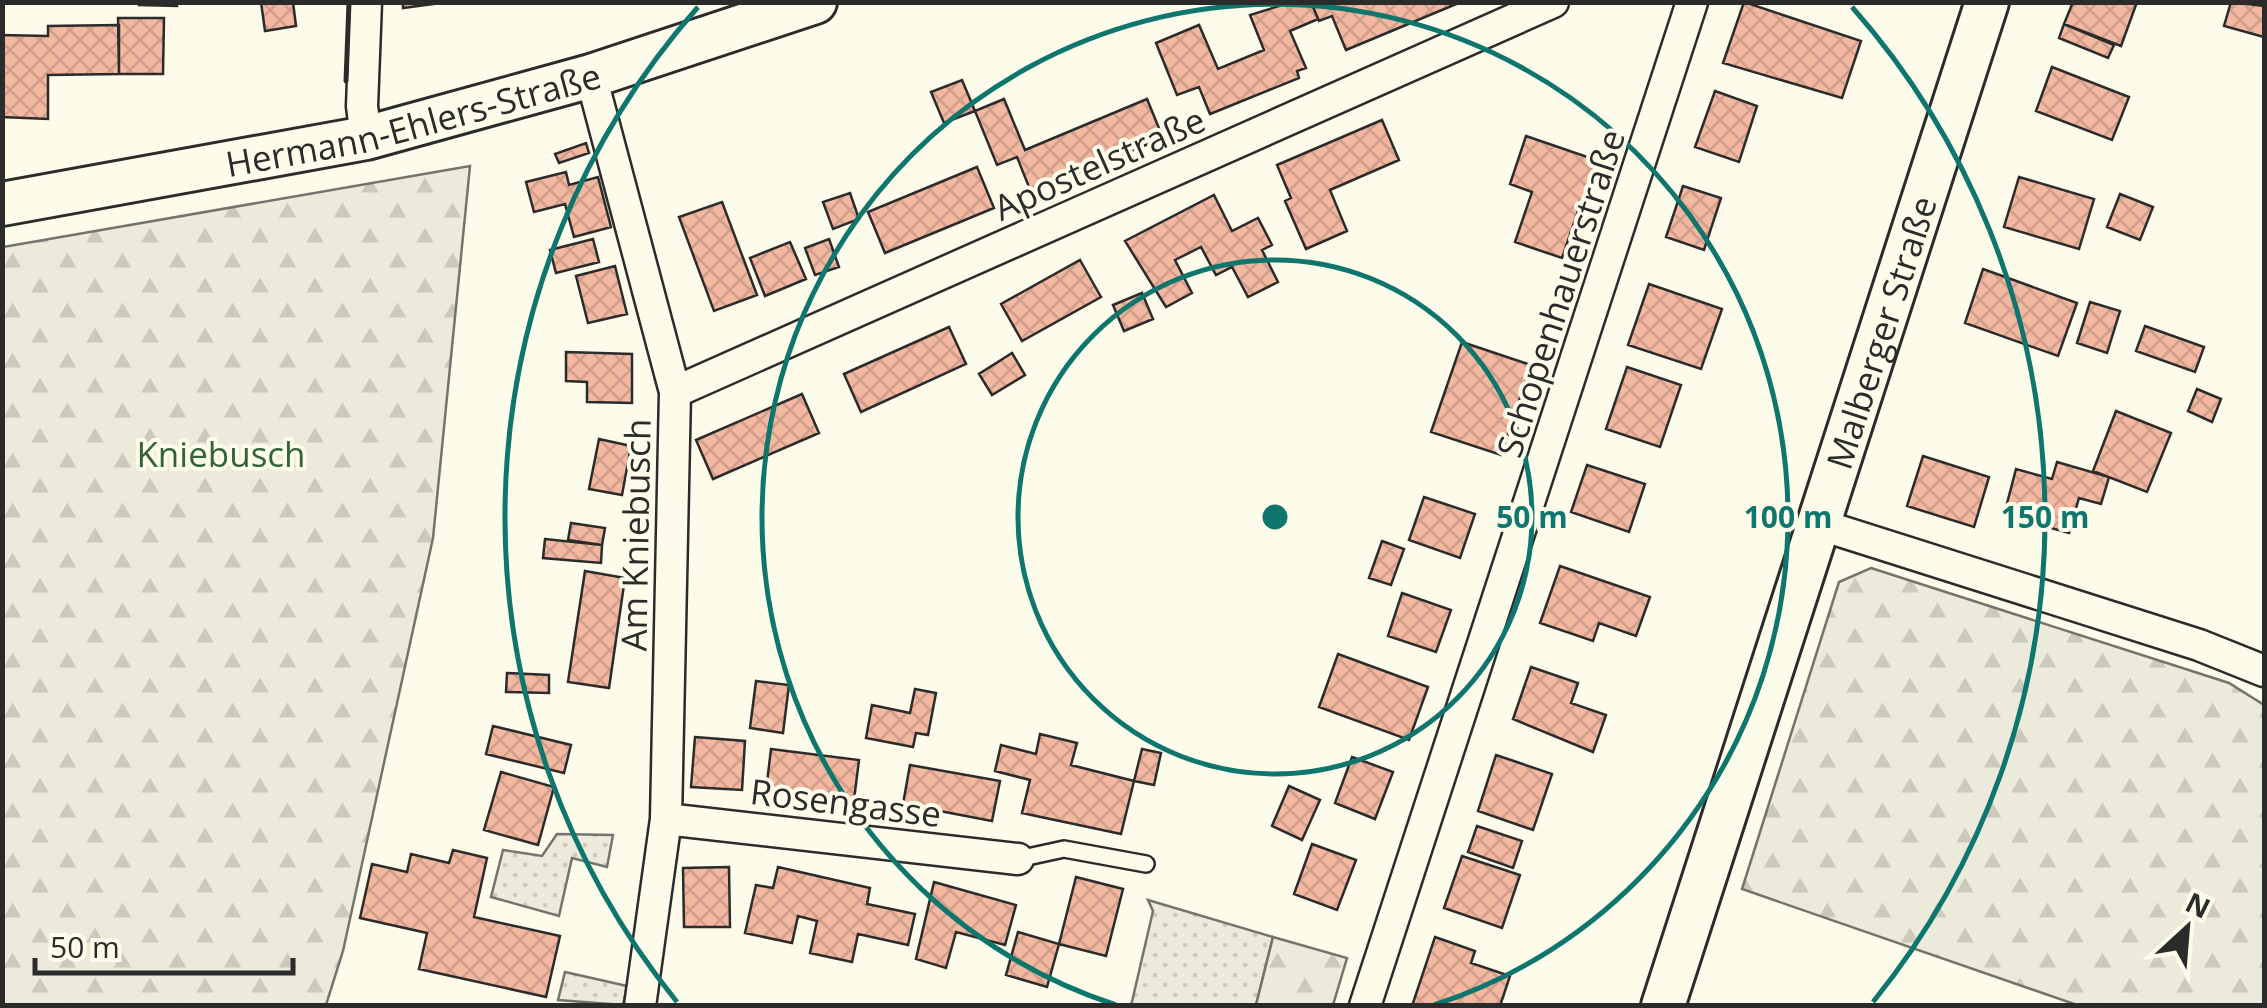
<svg xmlns="http://www.w3.org/2000/svg" width="2267" height="1008" viewBox="0 0 2267 1008" font-family="'Open Sans',sans-serif">
	<style>
		.green { fill: url(#green-dots); stroke: #74746e; stroke-width: 2.5 }
		.forest { fill: url(#forest-firs); stroke: #74746e; stroke-width: 2.5 }
		.building { fill: url(#building-cross-hatch); stroke: #2b2b2b; stroke-width: 2.5 }
		.lines { fill: none; stroke-linecap: round; stroke-linejoin: round }
		.lane-casing { stroke: #2b2b2b; stroke-width: 20 }
		.street-casing { stroke: #2b2b2b; stroke-width: 35 }
		.secondary-casing { stroke: #2b2b2b; stroke-width: 48 }
		.lane { stroke: #fdfbea; stroke-width: 15 }
		.street { stroke: #fdfbea; stroke-width: 30 }
		.secondary { stroke: #fdfbea; stroke-width: 42 }
		.wall { stroke: #2b2b2b; stroke-width: 5 }
		.ring { fill: none; stroke: #0f766e; stroke-width: 5 }
		.labels { text-anchor: middle; dominant-baseline: central; stroke-width: 8; stroke-linejoin: round; paint-order: stroke }
		.street-label { font-size: 35px; fill: #2b2b2b; stroke: #fdfbea }
		.park-label { font-size: 35px; fill: #34623c; stroke: #fdfbea }
		.centre { fill: #0f766e; stroke: #fdfbea; stroke-width: 5 }
		.ring-label { font-size: 30px; text-anchor: middle; font-weight: bold; fill: #0f766e; stroke: #fdfbea; stroke-width: 8; stroke-linejoin: round; paint-order: stroke }
	</style>
	<defs>
		<pattern id="green-dots" width="8" height="8" patternUnits="userSpaceOnUse" patternTransform="scale(2.5)"><rect width="8" height="8" fill="#ecebdb"/><path d="M2 2h.1M6 6h.1" fill="none" stroke="#cbcabc" stroke-width="1.8" stroke-linecap="round"/></pattern>
		<pattern id="forest-firs" width="22" height="20" patternUnits="userSpaceOnUse" patternTransform="scale(2.5)"><rect width="22" height="20" fill="#ecebdb"/><path d="M5 1l3.5 6h-7zM16 11l3.5 6h-7z" fill="#cbcabc"/></pattern>
		<pattern id="building-cross-hatch" width="8" height="8" patternUnits="userSpaceOnUse" patternTransform="scale(2.5)"><rect width="8" height="8" fill="#f2b8a0"/><path d="M0 0l8 8M0 8l8-8" fill="none" stroke="#d09e8a"/></pattern>
	</defs>
	<rect width="100%" height="100%" fill="#fdfbea"/>
	<path class="green" d="M557,834L613,835L607,867L572,858L559,916L491,897L503,850L542,856Z
		M1148,900L1273,937L1256,1005L1131,1006L1153,911Z
		M565,972L627,986L623,1005L558,1000Z"/>
	<path class="forest" d="M470,166L433,538L343,951L326,1005H3V247Z
		M1871,568L2229,683L2264,705V1005H2077L1742,889L1839,582Z
		M1273,937L1347,958L1333,1005H1256Z"/>
	<path class="building" d="M139,2H177V6L139,5Z
		M261,2H293L296,26L265,31Z
		M403,2H448L403,8Z
		M1292,2H1311L1318,19L1290,31L1306,68L1297,71L1299,78L1210,114L1199,87L1177,95L1156,43L1199,25L1218,69L1264,50L1250,15Z
		M1311,2H1461L1346,50L1332,16L1319,21Z
		M1744,2L1861,41L1842,98L1723,63Z
		M2073,2H2137L2121,46L2064,24Z
		M2231,2L2264,6V37L2224,26Z
		M118,18H164L163,74H119Z
		M2064,24L2114,45L2108,58L2059,38Z
		M119,25V74L48,75V119L2,117V35L48,36V26Z
		M2052,67L2129,97L2112,140L2036,111Z
		M962,80L975,111L944,123L931,92Z
		M1715,91L1757,106L1739,162L1695,147Z
		M1004,99L1025,150L1147,99L1163,138L1031,192L1017,157L997,165L975,111Z
		M1382,120L1399,160L1330,190L1347,231L1306,249L1285,201L1291,198L1277,165Z
		M1526,136L1602,162L1586,210L1579,208L1562,258L1515,242L1532,192L1510,184Z
		M586,143L589,153L559,163L555,154Z
		M977,167L994,208L885,253L868,212Z
		M566,172L569,185L598,177L611,227L574,237L565,204L534,212L526,182Z
		M2019,177L2094,199L2079,249L2004,227Z
		M1683,186L1721,198L1704,250L1666,237Z
		M850,193L859,219L833,229L823,202Z
		M2120,194L2153,207L2140,240L2107,227Z
		M1214,195L1232,231L1258,218L1272,245L1262,250L1278,282L1248,297L1232,267L1216,275L1201,247L1175,260L1192,293L1166,307L1125,241Z
		M722,202L757,295L714,311L679,217Z
		M593,239L599,262L556,273L550,250Z
		M829,239L839,267L815,275L805,248Z
		M790,242L806,279L765,296L750,258Z
		M1080,260L1101,297L1022,341L1001,304Z
		M615,266L627,314L588,323L576,276Z
		M1983,269L2077,303L2058,356L1965,323Z
		M1649,284L1722,309L1701,369L1628,345Z
		M1142,293L1153,319L1124,331L1113,305Z
		M2090,302L2120,311L2107,353L2077,343Z
		M2145,326L2204,347L2195,372L2136,351Z
		M949,327L966,364L861,412L844,374Z
		M1462,342L1531,365L1501,455L1431,432Z
		M566,352L632,354V403L587,402V382L566,381Z
		M1012,353L1025,375L992,395L979,374Z
		M1627,367L1681,385L1660,447L1606,429Z
		M2197,389L2221,399L2212,422L2188,411Z
		M802,394L819,433L713,479L696,440Z
		M2116,411L2171,433L2147,492L2093,471Z
		M599,439L631,446L622,495L589,489Z
		M1923,456L1989,477L1974,527L1907,506Z
		M2057,462L2109,477L2101,504L2079,498L2069,533L2004,515L2016,469L2052,479Z
		M1587,465L1645,484L1629,532L1571,512Z
		M1424,497L1475,514L1460,558L1409,540Z
		M571,523L605,528L602,545L568,540Z
		M545,539L602,545L601,563L543,558Z
		M1382,541L1404,549L1391,585L1369,578Z
		M1560,566L1650,597L1636,636L1599,623L1593,641L1540,623Z
		M585,571L625,578L609,688L568,682Z
		M1402,593L1451,610L1436,652L1388,636Z
		M1338,654L1428,687L1409,740L1319,707Z
		M1531,667L1578,683L1571,703L1606,715L1593,752L1513,719Z
		M507,673L549,675V693L506,692Z
		M756,681L789,685L783,733L750,728Z
		M915,689L936,693L928,735L916,733L913,747L866,738L872,705L910,713Z
		M493,726L571,745L564,773L486,754Z
		M1040,734L1077,743L1071,765L1134,781L1121,834L1022,813L1030,780L995,771L1001,745L1036,754Z
		M695,737L745,741L742,790L691,787Z
		M771,749L859,760L854,800L766,791Z
		M1142,749L1161,753L1154,785L1134,781Z
		M1496,755L1552,774L1533,830L1478,811Z
		M1352,757L1393,772L1375,819L1335,803Z
		M910,765L1000,781L992,821L903,804Z
		M501,772L554,787L538,845L484,830Z
		M1289,786L1320,800L1302,840L1272,826Z
		M1477,826L1522,841L1513,868L1468,852Z
		M1312,844L1356,860L1337,910L1294,894Z
		M453,850L487,858L474,917L560,936L546,997L419,969L427,933L360,918L372,864L407,872L411,854L449,863Z
		M1462,856L1520,875L1502,928L1444,908Z
		M729,867L730,927H684L683,868Z
		M778,867L870,888L867,904L915,914L908,945L858,934L852,962L810,953L817,921L798,916L792,943L745,933L756,885L773,888Z
		M1076,877L1123,889L1106,956L1059,944Z
		M934,882L1016,905L1005,945L956,932L946,968L916,959Z
		M1018,932L1059,944L1047,987L1006,975Z
		M1435,937L1475,951L1471,963L1510,976L1500,1006H1412Z"/>
	<g class="lines">
		<defs>
			<path id="lane" d="M1018,859L1064,849L1146,864"/>
			<path id="street" d="M591,76L675,392L666,819L640,1006
				M366,138L362,106L366,2
				M675,392L1553,2
				M1818,524L2199,645L2264,671
				M666,819L1018,859
				M1365,1006L1692,2"/>
			<g id="secondary">
				<path id="s1" d="M2,204L366,138L591,76L815,2"/>
				<path id="s2" d="M1663,1006L1987,2"/>
			</g>
		</defs>
		<use href="#lane" class="lane-casing"/>
		<use href="#street" class="street-casing"/>
		<use href="#secondary" class="secondary-casing"/>
		<use href="#lane" class="lane"/>
		<use href="#street" class="street"/>
		<use href="#secondary" class="secondary"/>
		<path class="wall" d="M346,81L349,2"/>
	</g>
	<g class="ring">
		<circle cx="1275" cy="517" r="257"/>
		<path d="M1116 1005A513 513 0 1 1 1434 1005"/>
		<path d="M677 1002A770 770 0 0 1 698 7M1852 7A770 770 0 0 1 1873 1002"/>
	</g>
	<g class="labels">
		<g class="street-label">
			<text stroke="none"><textPath href="#s1" startOffset="420">Hermann-Ehlers-Straße</textPath></text>
			<text transform="translate(1099 163) rotate(-24)">Apostelstraße</text>
			<text transform="translate(1560 293) rotate(-72)">Schopenhauerstraße</text>
			<text stroke="none"><textPath href="#s2" startOffset="708">Malberger Straße</textPath></text>
			<text transform="translate(635 535) rotate(-89)">Am Kniebusch</text>
			<text transform="translate(846 802) rotate(7)">Rosengasse</text>
		</g>
		<g class="park-label">
			<text x="221" y="453">Kniebusch</text>
		</g>
	</g>
	<circle cx="1275" cy="517" r="15" class="centre"/>
	<g class="ring-label">
		<text x="1532" y="528">50 m</text>
		<text x="1788" y="528">100 m</text>
		<text x="2045" y="528">150 m</text>
	</g>
	<rect width="2267" height="1008" fill="none" stroke="#2b2b2b" stroke-width="10"/>
	<g transform="translate(2187 928) rotate(26)" stroke="#fdfbea" stroke-width="8" paint-order="stroke">
	<path d="M0-8L18 38L0 25L-18 38Z" fill="#2b2b2b"/>
	<text y="-15" font-size="28" font-weight="bold" text-anchor="middle" fill="#2b2b2b">N</text>
	</g>
	<path d="M35 958v15h258v-15" fill="none" stroke="#2b2b2b" stroke-width="5"/>
	<text x="50" y="958" font-size="30" fill="#2b2b2b" stroke="#fdfbea" stroke-width="8" paint-order="stroke">50 m</text>
</svg>
